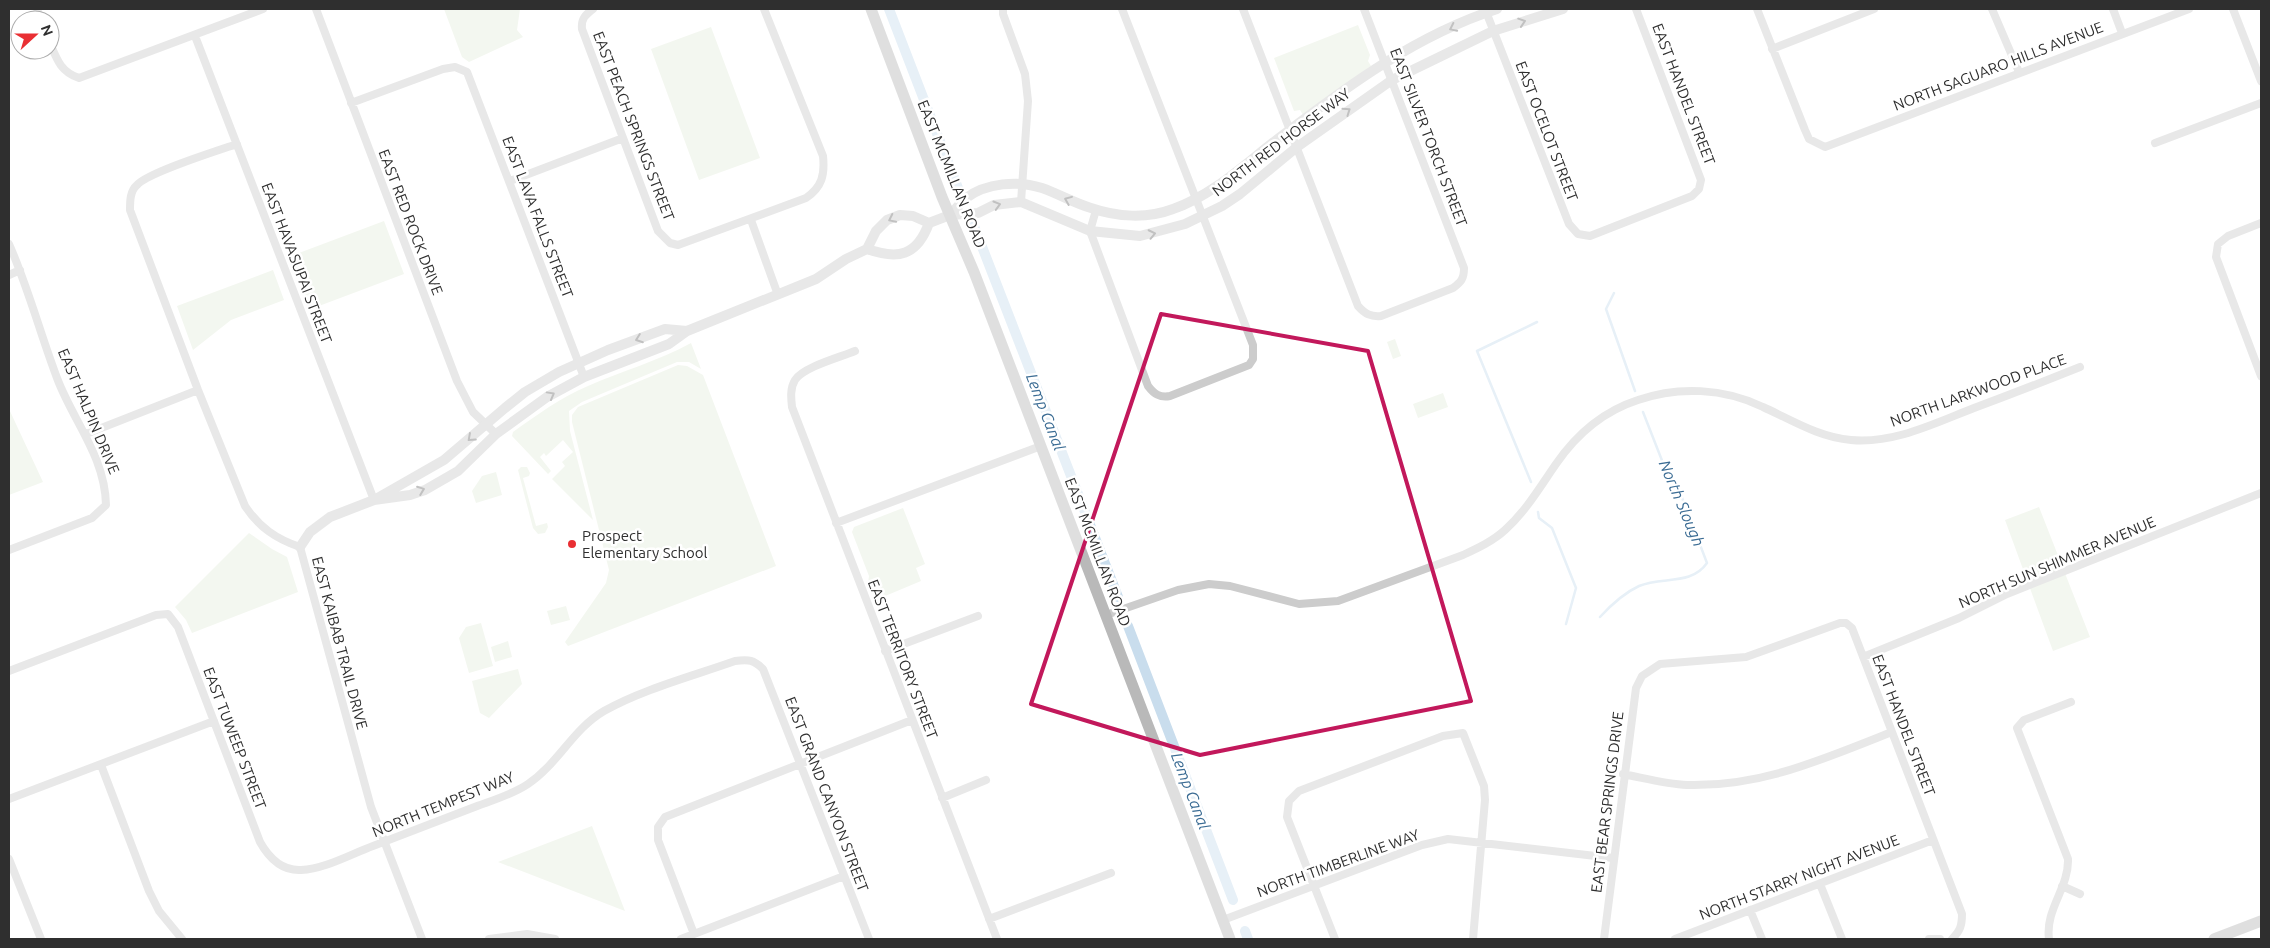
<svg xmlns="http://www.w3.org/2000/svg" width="2270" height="948" viewBox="0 0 2270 948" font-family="Ubuntu,sans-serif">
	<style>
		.green { fill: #e5eddd }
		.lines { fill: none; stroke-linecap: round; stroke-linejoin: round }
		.stream { stroke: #c9dded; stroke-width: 2.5 }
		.canal { stroke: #c9dded; stroke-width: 10 }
		.minor { stroke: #ccc; stroke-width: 8 }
		.tertiary { stroke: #ccc; stroke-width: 10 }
		.secondary { stroke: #b9b9b9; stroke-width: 11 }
		.oneway { stroke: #767676 }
		.marked { fill: none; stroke: #c2185b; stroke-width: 4; stroke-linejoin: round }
		.poi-dot { fill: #e92f33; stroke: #fff; stroke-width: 2 }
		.labels { text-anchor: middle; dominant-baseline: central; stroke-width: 5; stroke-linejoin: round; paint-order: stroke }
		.street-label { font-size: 15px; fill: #2f2f2f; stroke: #fff }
		.poi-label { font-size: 15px; fill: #2f2f2f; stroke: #fff; text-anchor: start }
		.water-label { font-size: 16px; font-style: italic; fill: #3b6c94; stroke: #fff }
	</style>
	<rect width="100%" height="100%" fill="#fff"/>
	<path class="green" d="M444,9H520L517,30L523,37L469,62L462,57Z
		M1358,25L1370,55L1368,61L1371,66L1303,115L1300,110L1294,111L1274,58Z
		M711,27L760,158L699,180L651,49Z
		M384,221L404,274L311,309L291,256Z
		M273,270L284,300L231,320L193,350L177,306Z
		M1395,339L1401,356L1393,359L1387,342Z
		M691,343L701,369L689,362H677L582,402L569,411L570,431L593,520L552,479L565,466L562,462L573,452L563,440L546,456L544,453L540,457L551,471L548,474L512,436L513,432C537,415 561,397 588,386C622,371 658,361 691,343Z
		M678,365L687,366L703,375L776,566L568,646L565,642L606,583L609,570L572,422V415L578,407Z
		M1443,393L1448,407L1418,418L1413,404Z
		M9,409L43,482L9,495Z
		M521,467H527L530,473L529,476L523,478L536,526L547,523L548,527L545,533L538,534L533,528L518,470Z
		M496,472L502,495L476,503L472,491L482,476Z
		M2039,507L2090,637L2053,651L2005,520Z
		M903,508L925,564L916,568L921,581L878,599L868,584L869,576L852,532L854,527Z
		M249,533L272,549L287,557L298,592L192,633L186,620L175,607Z
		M566,606L570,620L551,625L547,611Z
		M481,623L493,666L469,673L459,638L466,627Z
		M508,641L512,657L495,662L491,647Z
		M518,669L522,684L489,718L480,713L472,681Z
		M592,826L625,911L498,862Z"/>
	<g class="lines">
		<path class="stream" d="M1614,293L1606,309L1635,391
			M1531,482L1477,351L1537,322
			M1538,512L1539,518L1552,528L1576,588L1566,624
			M1600,617C1611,605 1624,593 1639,586C1662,576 1691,586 1707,563L1681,495L1672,486L1643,412"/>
		<path class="canal" d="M889,9L958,188
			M974,226L1118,597
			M1128,626L1233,900
			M1245,931L1248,939"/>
		<path class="minor" d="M37,9L41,20
			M316,9L457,381L473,412L496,434
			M593,9C585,15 581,19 582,29L658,231L670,243L678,245L806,198C822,187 825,175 823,156L764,9
			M1003,9V14L1025,74L1028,101L1021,202
			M1243,9L1358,306C1365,314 1371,317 1381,316L1453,288C1461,282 1464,279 1464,268L1364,9
			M1485,9L1569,224L1578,234L1590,236L1692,196L1699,189L1701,180L1636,9
			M1757,9L1805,130L1809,139L1825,147L2189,9
			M1992,9L2019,72
			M2113,9L2122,33
			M2233,9L2261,81
			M195,36L374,500
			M50,43C57,60 61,72 79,78L263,9
			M1772,49L1874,9
			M351,103L443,69L455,67L467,72L584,377
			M2155,143L2261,103
			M237,144C217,151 149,172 137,185C130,191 130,201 130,210L198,390L245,506C259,527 276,539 300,547L371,807L422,939
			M510,181L623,138
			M1096,210L1090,231L1148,386C1154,394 1160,398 1170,396L1249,365L1253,359V345L1122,9
			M751,220L778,295
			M2261,223L2228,236L2218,244L2216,257L2261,376
			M9,244C28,287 40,333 57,378C73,421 105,456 106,505L92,518L9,550
			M9,275L20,270
			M855,351C841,357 803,367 795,380C790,388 791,398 792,407L997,939
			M86,434L198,390
			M836,523L1041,446
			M1106,615L1178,590L1209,584L1230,586L1299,604L1338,601L1463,555C1478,548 1493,541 1505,530C1526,511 1540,487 1556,464C1576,435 1604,411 1638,400C1678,386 1724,388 1763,407C1792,420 1818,437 1851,440C1894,444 1935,423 1974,408C2009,395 2045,381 2080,367
			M885,651L978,616
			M1863,657L1959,618L2007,594L2261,493
			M9,671L156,615L168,614L178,627L260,842C269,858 282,871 301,870C325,869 351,854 373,846C406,833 439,821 472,808C490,801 512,795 528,784C558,764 573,729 604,711C643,689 693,676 735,661C749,659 754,660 763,669L869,939
			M101,765L149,891L159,911L182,939
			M1623,774C1644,778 1666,784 1687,785C1762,787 1823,759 1892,732
			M942,798L986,780
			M9,799L214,721
			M9,859L41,939
			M1820,884L1842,939
			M2062,886L2080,894
			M1750,910L1762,939
			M989,919L1111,873
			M1223,920L1422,845L1448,839L1613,858
			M694,934L658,840V827L665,817L912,720
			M489,939L527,934L555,939
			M681,939L844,876
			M1335,939L1287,817L1289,801L1299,791L1443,736L1463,733L1484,786L1485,800L1473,939
			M1604,939L1636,688L1642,676L1660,664L1746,657L1840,623H1846L1852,628L1962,914C1962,926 1960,931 1952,939
			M1675,939L1933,840
			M1929,939H1940
			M2049,939C2045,909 2069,888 2068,859L2017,728L2024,720L2071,702"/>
		<path class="tertiary" d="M950,215C955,210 960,203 966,198C986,183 1018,180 1042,188C1059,194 1074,203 1091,208C1117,217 1147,219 1173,209C1214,195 1248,161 1283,135C1349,85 1417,35 1497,9
			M867,249C898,260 917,256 929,223
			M374,500L410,495L425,490L458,471L496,434L547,397L584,377L669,344L687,331L816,279L846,259L867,249L876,231L887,220L900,215L913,216L929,223L950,215L978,213L994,205L1021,202L1090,231L1140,236L1185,224L1222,206L1240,194L1297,147L1392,80L1493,31L1563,9
			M300,547L310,532L330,517L374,500L444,460L505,408L525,392L559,372L608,350L665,329L687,331"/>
		<path class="secondary" d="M871,9L942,197L974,272L1230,939
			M2214,939L2261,921"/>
	</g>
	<defs><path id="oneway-chevron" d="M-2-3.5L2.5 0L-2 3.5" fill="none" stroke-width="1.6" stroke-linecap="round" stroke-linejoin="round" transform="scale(1.25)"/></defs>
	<g class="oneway">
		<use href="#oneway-chevron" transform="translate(1522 22) rotate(-18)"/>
		<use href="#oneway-chevron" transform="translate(1453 28) rotate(154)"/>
		<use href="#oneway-chevron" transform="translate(1347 111) rotate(-35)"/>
		<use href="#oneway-chevron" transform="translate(1068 200) rotate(-158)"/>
		<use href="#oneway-chevron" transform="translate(997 205) rotate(-16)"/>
		<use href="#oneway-chevron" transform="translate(892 219) rotate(154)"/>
		<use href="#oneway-chevron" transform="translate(1152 234) rotate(-12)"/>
		<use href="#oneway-chevron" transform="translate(639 339) rotate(160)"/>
		<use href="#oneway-chevron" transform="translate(551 395) rotate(-29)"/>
		<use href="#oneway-chevron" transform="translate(471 438) rotate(138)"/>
		<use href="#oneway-chevron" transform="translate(421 490) rotate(-21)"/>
	</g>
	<path d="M0 0H2270V948H0ZM1161,314L1368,351L1471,701L1200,755L1031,704Z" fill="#fff" fill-opacity=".55" fill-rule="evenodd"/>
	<path class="marked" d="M1161,314L1368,351L1471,701L1200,755L1031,704Z"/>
	<circle class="poi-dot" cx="572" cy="544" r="5"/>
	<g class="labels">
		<g class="street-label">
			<text transform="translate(1998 66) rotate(-21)">NORTH SAGUARO HILLS AVENUE</text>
			<text transform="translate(1684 94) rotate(69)">EAST HANDEL STREET</text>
			<text transform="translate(634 126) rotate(69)">EAST PEACH SPRINGS STREET</text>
			<text transform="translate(1547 131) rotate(69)">EAST OCELOT STREET</text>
			<text transform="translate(1429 137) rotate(69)">EAST SILVER TORCH STREET</text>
			<text transform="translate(1281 142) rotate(-37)">NORTH RED HORSE WAY</text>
			<text transform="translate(952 174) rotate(68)">EAST MCMILLAN ROAD</text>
			<text transform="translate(538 217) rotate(69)">EAST LAVA FALLS STREET</text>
			<text transform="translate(411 222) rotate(69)">EAST RED ROCK DRIVE</text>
			<text transform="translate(297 263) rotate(69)">EAST HAVASUPAI STREET</text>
			<text transform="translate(1978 390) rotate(-20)">NORTH LARKWOOD PLACE</text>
			<text transform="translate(89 411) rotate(67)">EAST HALPIN DRIVE</text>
			<text transform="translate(1098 552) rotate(69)">EAST MCMILLAN ROAD</text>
			<text transform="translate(2057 562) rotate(-23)">NORTH SUN SHIMMER AVENUE</text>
			<text transform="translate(340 643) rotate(75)">EAST KAIBAB TRAIL DRIVE</text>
			<text transform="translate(903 659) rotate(69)">EAST TERRITORY STREET</text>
			<text transform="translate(1904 725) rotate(69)">EAST HANDEL STREET</text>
			<text transform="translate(235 738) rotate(69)">EAST TUWEEP STREET</text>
			<text transform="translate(827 794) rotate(69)">EAST GRAND CANYON STREET</text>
			<text transform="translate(1607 802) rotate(-83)">EAST BEAR SPRINGS DRIVE</text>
			<text transform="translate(443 804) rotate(-22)">NORTH TEMPEST WAY</text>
			<text transform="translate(1338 863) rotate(-20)">NORTH TIMBERLINE WAY</text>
			<text transform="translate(1799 877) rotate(-21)">NORTH STARRY NIGHT AVENUE</text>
		</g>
		<g class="poi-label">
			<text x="582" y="535">Prospect<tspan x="582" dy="17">Elementary School</tspan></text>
		</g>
		<g class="water-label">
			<text transform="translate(1046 412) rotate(69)">Lemp Canal</text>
			<text transform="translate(1682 503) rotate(67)">North Slough</text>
			<text transform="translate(1191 791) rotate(69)">Lemp Canal</text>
		</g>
	</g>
	<rect width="2270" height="948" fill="none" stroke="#2f2f2f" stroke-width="20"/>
	<g transform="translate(35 35) rotate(69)"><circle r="24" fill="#ffffff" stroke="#acacac"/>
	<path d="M0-4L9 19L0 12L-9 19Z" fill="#e92f33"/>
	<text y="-8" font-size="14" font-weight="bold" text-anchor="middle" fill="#2f2f2f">N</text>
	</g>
</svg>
